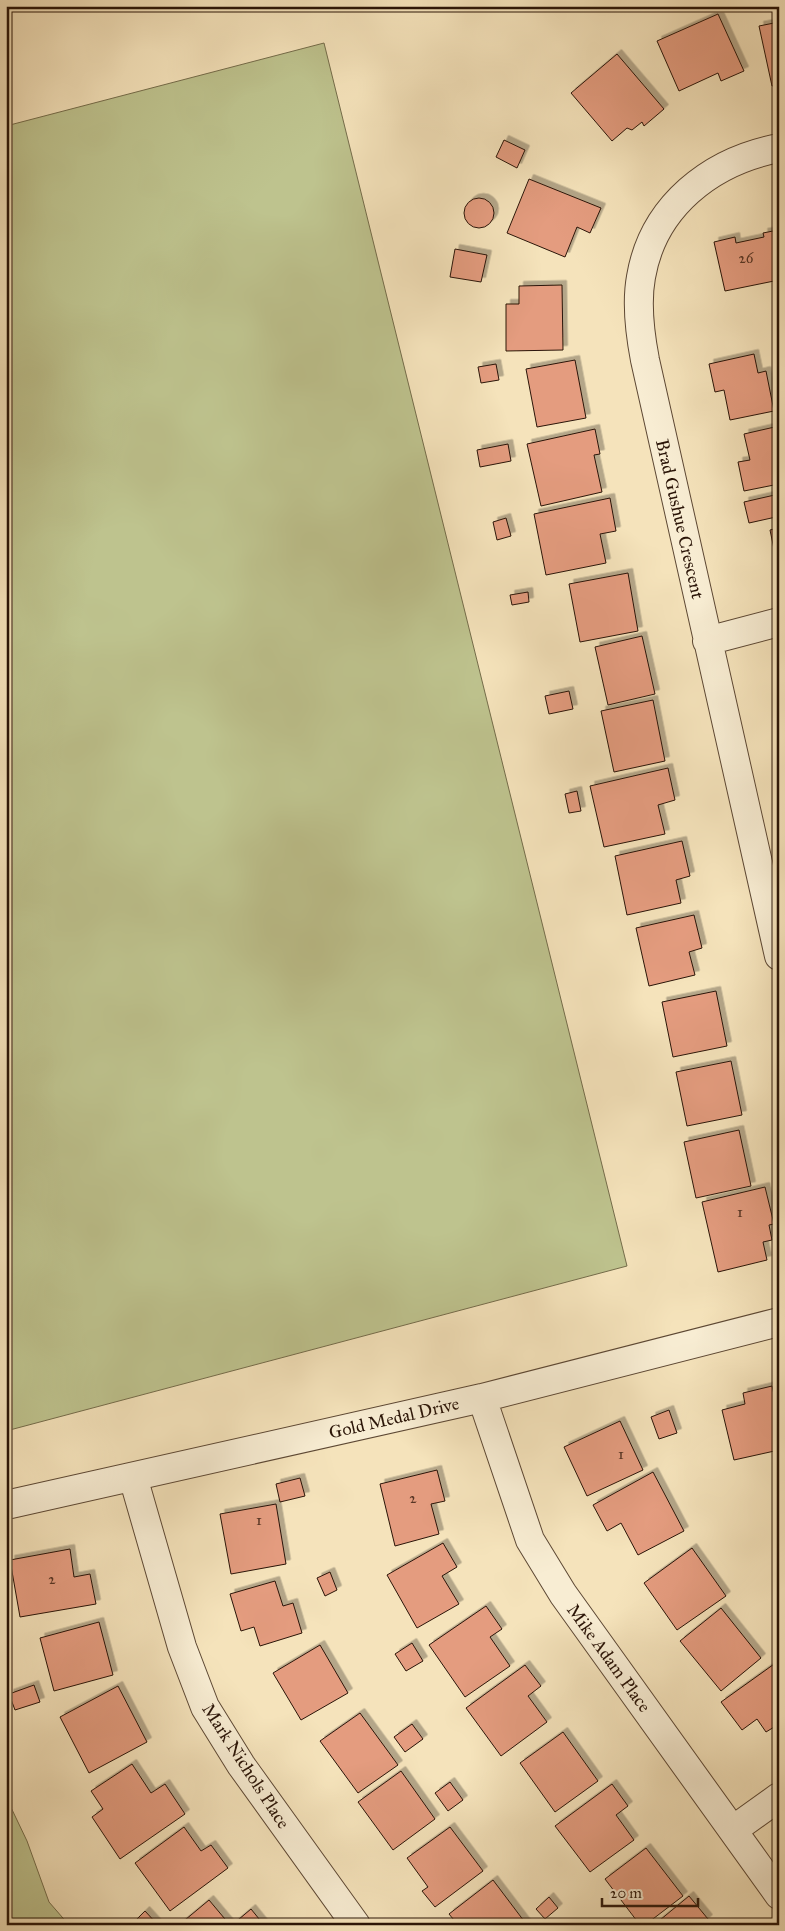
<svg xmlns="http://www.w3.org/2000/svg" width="785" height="1931" viewBox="0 0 785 1931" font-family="'IM FELL Great Primer',serif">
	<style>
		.green { fill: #bec38e; stroke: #746c4a }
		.building { fill: #e49c7f; stroke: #2a1407; filter: url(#shadow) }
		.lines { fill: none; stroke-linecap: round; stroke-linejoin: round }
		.minor-casing { stroke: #5d4834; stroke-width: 30 }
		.minor { stroke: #f8edd3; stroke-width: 28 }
		.labels { text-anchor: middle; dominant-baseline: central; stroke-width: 5; stroke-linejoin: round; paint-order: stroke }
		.number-label { font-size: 15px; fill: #583625 }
		.street-label { font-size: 18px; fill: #2a1407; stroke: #f8edd3 }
	</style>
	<defs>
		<filter id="shadow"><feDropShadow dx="4.5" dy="-4.5" stdDeviation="0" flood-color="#0004"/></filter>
	</defs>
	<rect width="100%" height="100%" fill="#f5e3bb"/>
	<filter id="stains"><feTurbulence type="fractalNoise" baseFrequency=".004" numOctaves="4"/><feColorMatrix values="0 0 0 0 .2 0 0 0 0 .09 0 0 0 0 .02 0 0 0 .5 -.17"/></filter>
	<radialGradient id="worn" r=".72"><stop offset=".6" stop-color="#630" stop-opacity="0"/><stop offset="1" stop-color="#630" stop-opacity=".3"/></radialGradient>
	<path class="green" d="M324,43L627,1266L6,1431V126Z
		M6,1797L27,1841L49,1902L69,1925H6Z"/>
	<path class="building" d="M718,14L744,71L721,81L718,73L679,91L657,41Z
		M779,22V84L772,86L759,26Z
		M617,54L664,109L644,126L642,122L632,130L627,128L612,141L571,93Z
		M504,140L525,150L517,168L496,157Z
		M529,179L601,208L590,233L577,227L565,257L507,233Z
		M464 213a15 15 0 1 1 30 0a15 15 0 1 1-30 0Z
		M778,230L779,280L725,291L714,242L735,237L736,243L764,237L763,233Z
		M455,249L487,255L481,282L450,277Z
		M562,285L563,350L506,351V304H519V286Z
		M754,354L758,373L766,371L774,411L730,420L724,390L715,392L709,364Z
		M575,360L586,418L537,427L526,369Z
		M496,364L499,380L481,383L478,367Z
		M779,426V484L744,491L738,462L750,460L744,434Z
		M595,429L600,454L594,455L602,492L541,506L527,444Z
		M508,444L511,461L480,467L477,450Z
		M779,494V554H775L770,530L778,528L776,517L749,523L744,502Z
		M610,498L616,531L600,534L606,563L546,575L534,514Z
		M506,518L511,536L497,540L493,522Z
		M628,573L638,631L580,642L569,584Z
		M528,592L529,602L512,605L510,595Z
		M642,636L655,694L608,705L595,647Z
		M569,691L573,709L549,714L545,696Z
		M653,700L665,761L614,772L601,711Z
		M668,768L675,800L658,805L665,834L604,847L590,786Z
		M577,791L581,811L569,813L565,794Z
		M682,841L690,876L676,880L681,903L627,915L615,856Z
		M694,915L702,948L689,952L695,975L649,986L636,928Z
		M716,991L727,1046L673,1057L662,1002Z
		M731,1061L742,1115L687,1126L676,1072Z
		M739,1130L751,1186L696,1198L684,1142Z
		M765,1187L774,1224L769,1225L772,1240L763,1242L767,1260L718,1272L702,1202Z
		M772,1386L779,1416V1450L734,1460L722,1410L745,1404L743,1393Z
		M669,1410L677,1433L659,1439L651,1417Z
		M620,1421L643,1470L587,1496L564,1447Z
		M437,1470L445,1501L431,1504L439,1534L395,1546L380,1484Z
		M653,1472L684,1531L638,1555L621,1523L607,1531L593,1505Z
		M300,1478L305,1496L280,1502L276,1484Z
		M276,1504L286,1564L231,1574L220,1514Z
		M443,1543L457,1567L442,1576L459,1604L417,1628L387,1575Z
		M692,1548L726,1596L677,1630L644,1583Z
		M70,1549L74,1577L90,1574L96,1604L20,1617L10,1560Z
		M330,1572L337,1590L325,1596L317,1578Z
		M275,1581L283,1606L293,1603L302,1633L260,1646L254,1627L241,1631L230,1594Z
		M486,1606L502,1629L490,1637L510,1666L465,1697L429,1645Z
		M721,1608L761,1658L721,1691L680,1641Z
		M99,1622L113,1675L54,1691L40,1638Z
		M412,1643L423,1661L406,1671L395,1654Z
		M320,1645L348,1693L301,1720L273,1673Z
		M777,1662L779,1724L766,1732L757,1719L742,1730L721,1702Z
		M525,1665L541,1686L528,1696L547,1722L501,1756L466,1708Z
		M34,1685L40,1702L15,1710L9,1694Z
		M118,1686L147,1742L89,1773L60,1717Z
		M360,1713L398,1765L358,1793L320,1741Z
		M412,1724L423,1739L405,1752L394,1737Z
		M563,1732L598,1781L555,1812L520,1763Z
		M132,1764L151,1793L165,1784L185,1814L120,1859L92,1817L103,1809L91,1791Z
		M401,1771L435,1819L393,1850L358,1802Z
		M450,1782L463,1800L448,1811L435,1793Z
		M612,1784L628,1806L616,1815L634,1840L590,1872L555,1826Z
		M184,1827L201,1851L211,1845L228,1868L170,1911L135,1863Z
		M450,1827L483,1871L435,1907L422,1891L428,1887L407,1858Z
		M646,1848L683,1896L645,1925H640L605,1879Z
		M493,1880L527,1925H458L449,1914Z
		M689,1896L708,1919L701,1925H654Z
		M549,1897L558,1908L545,1919L536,1909Z
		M209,1900L230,1925H179Z
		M251,1909L264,1925H232Z
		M145,1911L157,1924L131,1925Z"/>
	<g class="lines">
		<defs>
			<path id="minor" d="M779,148C711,161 653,206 641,277C636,304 640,334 645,360L779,956
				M707,641L779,622
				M482,1398L530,1540L563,1594L779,1895
				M133,1477L182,1647L205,1707L241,1765L356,1925
				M6,1505L482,1398L779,1322
				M733,1830L779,1797"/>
		</defs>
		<use href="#minor" class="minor-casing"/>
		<use href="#minor" class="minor"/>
	</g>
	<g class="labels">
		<g class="number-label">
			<text x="746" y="258">26</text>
			<text x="740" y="1212">1</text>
			<text x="621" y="1454">1</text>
			<text x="413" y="1498">2</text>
			<text x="259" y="1520">1</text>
			<text x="52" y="1579">2</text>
		</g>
		<g class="street-label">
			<text transform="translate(680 519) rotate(77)">Brad Gushue Crescent</text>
			<text transform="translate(394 1418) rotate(-13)">Gold Medal Drive</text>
			<text transform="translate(609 1658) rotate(54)">Mike Adam Place</text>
			<text transform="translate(246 1766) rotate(57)">Mark Nichols Place</text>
		</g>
	</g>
	<rect width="785" height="1931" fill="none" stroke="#f5e3bb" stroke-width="25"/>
	<rect x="8" y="8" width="770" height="1916" fill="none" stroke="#2a1407" stroke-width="2.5"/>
	<rect x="12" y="12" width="760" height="1906" fill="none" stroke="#2a1407"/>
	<path d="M602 1898v8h96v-8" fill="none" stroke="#2a1407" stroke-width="2.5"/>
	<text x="610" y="1898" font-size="15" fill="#2a1407" stroke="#f8edd3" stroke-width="4" paint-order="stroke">20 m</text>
	<rect width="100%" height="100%" filter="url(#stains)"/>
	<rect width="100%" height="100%" fill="url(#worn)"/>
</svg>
